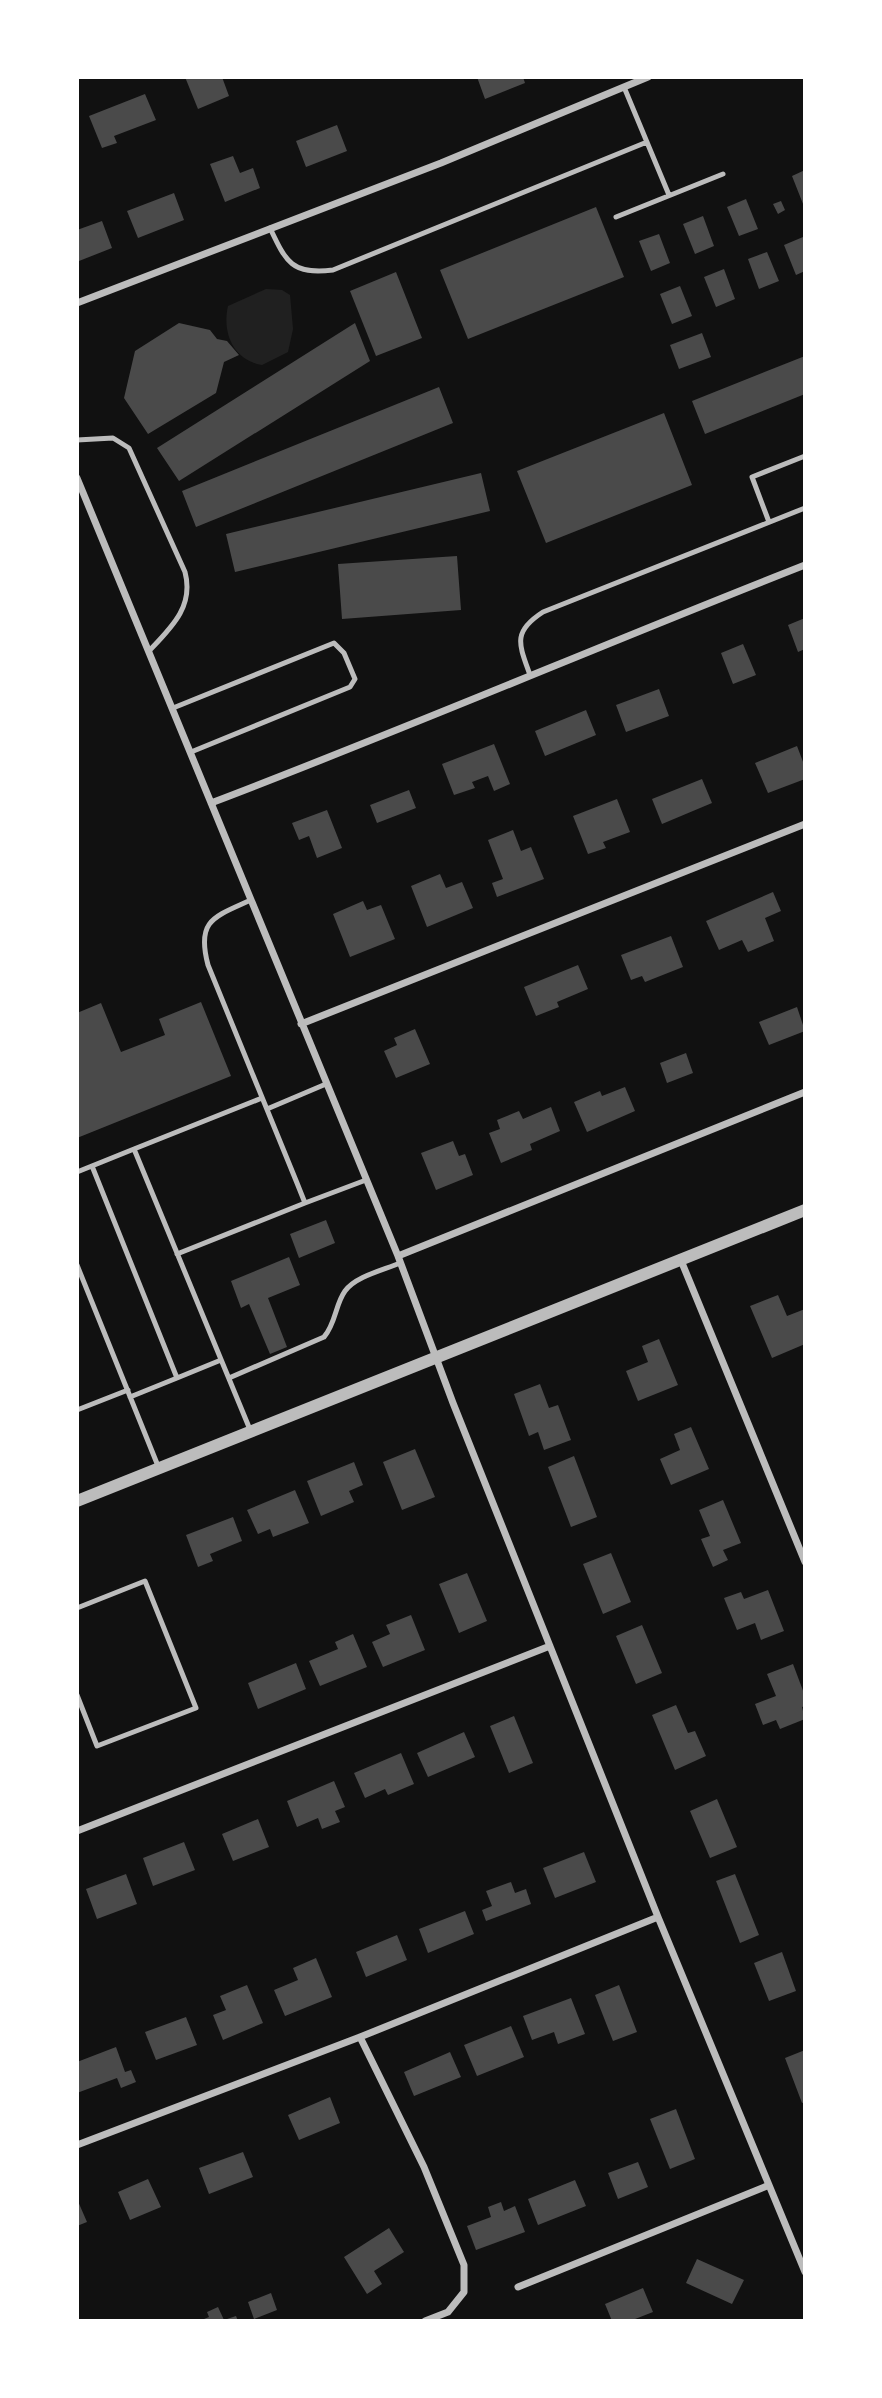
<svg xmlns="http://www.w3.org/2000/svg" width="882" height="2398" viewBox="0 0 882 2398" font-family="'DejaVu Sans',sans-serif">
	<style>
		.green { fill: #202020 }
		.building { fill: #4a4a4a }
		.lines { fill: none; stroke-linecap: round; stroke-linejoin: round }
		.service { stroke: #bcbcbc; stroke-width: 5 }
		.minor { stroke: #bcbcbc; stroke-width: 7 }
		.tertiary { stroke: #bcbcbc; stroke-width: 12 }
	</style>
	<rect width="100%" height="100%" fill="#111"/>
	<path class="green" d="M266,289L282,290L290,295L293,329L288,352L262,365C233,360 222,333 228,306Z"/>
	<path class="building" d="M185,77H222L229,96L198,109Z
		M477,77H523L525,83L485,99Z
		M145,94L156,120L114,136L117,143L102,148L89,116Z
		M337,125L347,151L306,167L296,141Z
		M233,156L240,173L253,168L260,188L225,202L210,164Z
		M805,170V209L792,176Z
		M174,193L184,220L138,238L127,211Z
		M746,199L758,229L739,236L727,207Z
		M781,201L785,210L778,214L773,204Z
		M596,207L624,277L468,339L440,270Z
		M703,216L714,246L695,254L683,224Z
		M102,221L112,248L79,261L77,230Z
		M659,234L670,263L651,271L639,241Z
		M803,237L805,271L796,275L784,245Z
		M767,252L779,281L759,289L748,259Z
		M724,269L735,299L716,307L704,277Z
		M396,272L422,338L376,356L350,291Z
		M680,286L692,316L672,324L660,294Z
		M179,323L210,330L217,339L227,341L239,355L224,362L216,393L148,434L124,398L135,351Z
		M355,323L370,361L179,481L157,448Z
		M702,333L711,357L679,369L670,345Z
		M805,356V394L705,434L692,401Z
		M439,387L453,423L196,527L182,491Z
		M664,413L692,485L546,543L517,471Z
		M481,473L490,511L235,572L226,534Z
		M457,556L461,610L342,619L338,564Z
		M805,618V649L798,652L788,625Z
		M743,644L756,675L733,684L721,653Z
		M659,689L669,716L626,732L616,705Z
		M586,710L596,735L545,756L535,731Z
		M494,744L510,784L494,791L488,776L472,782L475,788L454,795L442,764Z
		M797,746L805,767V779L768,793L755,763Z
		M702,779L712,803L662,824L652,799Z
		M409,790L416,808L377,823L370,805Z
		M617,799L630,832L603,842L606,848L588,854L573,816Z
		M327,810L342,848L317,858L309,836L299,840L292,823Z
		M513,830L521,851L531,847L544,879L497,897L492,883L503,879L488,840Z
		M440,874L446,888L462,882L473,908L427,927L411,886Z
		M773,892L781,911L765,918L774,941L748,952L742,940L719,950L706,921Z
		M363,901L367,910L381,905L395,939L350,957L333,914Z
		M671,936L683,967L645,982L642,976L631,980L621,955Z
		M578,965L588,989L557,1002L559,1007L536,1016L524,987Z
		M201,1002L231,1076L77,1138V1013L101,1003L121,1052L165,1035L159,1019Z
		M797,1007L805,1031L769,1045L759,1022Z
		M415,1029L430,1064L396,1078L384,1051L397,1045L394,1038Z
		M686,1053L693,1073L667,1083L660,1063Z
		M625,1087L635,1111L587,1132L574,1102L600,1091L602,1096Z
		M551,1107L560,1131L530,1144L532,1150L501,1163L489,1133L500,1129L497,1120L519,1111L523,1119Z
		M453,1141L459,1156L465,1154L473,1175L436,1190L421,1153Z
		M326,1220L335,1243L299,1258L290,1234Z
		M289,1257L300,1285L268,1298L287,1347L270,1354L249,1304L241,1308L231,1281Z
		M778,1295L787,1316L805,1309V1344L772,1358L750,1306Z
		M659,1339L678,1385L638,1401L626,1371L648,1362L642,1346Z
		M540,1384L549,1408L558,1405L571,1440L544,1450L538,1432L529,1436L514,1394Z
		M691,1427L709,1469L671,1485L660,1459L680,1450L674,1434Z
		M415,1449L435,1497L402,1510L383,1462Z
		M574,1456L597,1517L571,1527L548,1467Z
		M354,1462L363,1485L349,1491L354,1502L321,1516L307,1481Z
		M295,1490L309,1523L273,1537L270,1529L258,1534L247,1510Z
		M723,1500L741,1543L723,1550L728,1560L713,1567L701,1539L710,1536L699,1510Z
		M233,1517L242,1541L210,1554L213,1561L198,1567L186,1535Z
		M611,1553L631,1602L603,1614L583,1564Z
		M467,1573L487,1621L459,1633L439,1584Z
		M768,1590L784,1631L761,1640L755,1623L737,1630L724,1598L741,1592L744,1599Z
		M411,1615L425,1650L383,1667L372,1642L390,1634L386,1625Z
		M642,1625L662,1673L636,1684L616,1636Z
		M353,1634L367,1667L320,1686L309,1661L338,1649L335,1642Z
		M296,1663L306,1689L258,1709L248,1683Z
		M793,1664L805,1696V1706L802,1707L805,1719L780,1729L776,1720L763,1725L755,1704L776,1696L767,1674Z
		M676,1705L688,1733L695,1731L706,1756L675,1770L652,1715Z
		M514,1716L533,1763L509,1773L490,1726Z
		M464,1732L475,1757L428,1777L417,1753Z
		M401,1753L414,1784L388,1795L385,1789L365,1798L354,1773Z
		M334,1781L345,1807L335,1811L340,1822L322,1829L318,1818L297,1827L287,1801Z
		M717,1799L737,1847L710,1858L690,1811Z
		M258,1819L269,1847L233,1861L222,1834Z
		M184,1842L195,1870L153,1886L143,1858Z
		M584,1852L596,1882L555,1898L543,1868Z
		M126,1874L137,1904L97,1919L86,1889Z
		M735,1874L759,1935L740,1943L716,1881Z
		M511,1882L515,1893L526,1889L531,1904L486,1921L482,1910L492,1906L486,1891Z
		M465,1911L474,1934L428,1953L419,1929Z
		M397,1935L407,1960L366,1977L356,1952Z
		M782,1952L796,1991L769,2001L754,1963Z
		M316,1958L332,1997L285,2016L274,1990L298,1980L293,1968Z
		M247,1985L263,2023L223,2040L213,2015L226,2010L220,1996Z
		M619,1985L637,2032L613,2041L595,1995Z
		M571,1998L585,2034L558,2044L554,2032L532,2040L523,2016Z
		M186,2017L197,2045L156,2060L145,2032Z
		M511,2026L524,2057L477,2076L464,2045Z
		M116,2047L125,2072L131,2070L136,2082L121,2088L117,2078L77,2093V2062Z
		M805,2050V2102L802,2103L785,2058Z
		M450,2052L461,2077L414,2096L404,2072Z
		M330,2097L340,2123L299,2140L288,2115Z
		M676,2109L695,2159L670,2169L650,2119Z
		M243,2152L253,2177L209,2194L199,2168Z
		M638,2162L648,2187L618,2199L608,2173Z
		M148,2179L161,2207L130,2220L118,2192Z
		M575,2180L586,2206L538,2225L528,2199Z
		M77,2199L87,2222L77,2226Z
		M501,2202L504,2211L515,2206L525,2232L476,2250L467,2226L491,2217L488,2207Z
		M389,2228L404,2252L374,2271L382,2284L367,2294L344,2257Z
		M697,2259L744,2280L732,2304L686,2283Z
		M643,2288L653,2312L630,2321H612L605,2304Z
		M271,2293L277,2310L254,2319L248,2302Z
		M218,2307L224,2320L236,2316L238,2321H199L209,2317L207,2312Z"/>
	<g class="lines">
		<path class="service" d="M624,87L669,195
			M616,217L723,174
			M270,228C286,262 292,275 333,270L647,142
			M77,440L113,438L129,448L185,572C194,606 172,627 150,650
			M769,522L752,477L805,456
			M530,675C519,644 512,632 543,612L805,508
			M173,708L334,643L344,653L355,679L350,687L191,752
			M251,900C214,917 196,920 208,965L297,1183L305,1203L366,1180
			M267,1109L326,1084
			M92,1166L177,1378L221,1360
			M77,1172L134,1149
			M177,1254L305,1203
			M77,1265L158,1466
			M229,1378L324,1337C336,1323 335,1305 345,1291C356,1276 384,1270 400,1263
			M130,1397L177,1378
			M77,1410L128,1390
			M251,1432L134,1149L262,1098
			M77,1608L145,1581L196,1708L97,1746L77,1695"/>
		<path class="minor" d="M77,303L441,163L648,77
			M77,478L398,1256L453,1403L658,1917L805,2272
			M211,803C411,727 606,643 805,565
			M301,1024L805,824
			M398,1256L805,1092
			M680,1258L805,1562
			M77,1831L550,1646
			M360,2037L424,2167L464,2265V2292L448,2312L425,2321
			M77,2145L360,2037L658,1917
			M518,2287L767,2186"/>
		<path class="tertiary" d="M77,1501L805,1210"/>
	</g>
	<rect width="882" height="2398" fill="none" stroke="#ffffff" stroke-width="158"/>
</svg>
